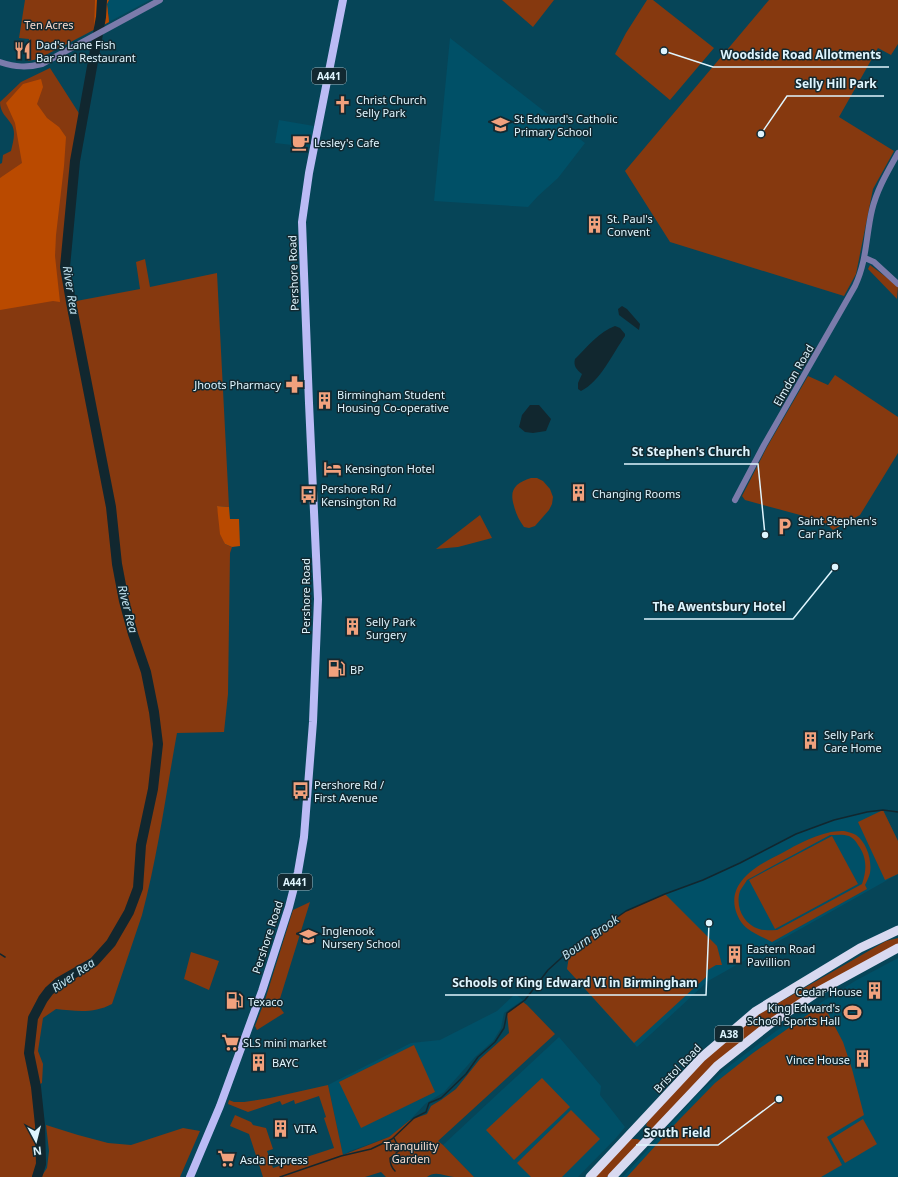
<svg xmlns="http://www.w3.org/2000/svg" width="898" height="1177" viewBox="0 0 898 1177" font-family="'Noto Sans',sans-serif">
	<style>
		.built { fill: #005067 }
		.green { fill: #86390f; fill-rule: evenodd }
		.forest { fill: #ba4a00 }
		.water { fill: #11272f }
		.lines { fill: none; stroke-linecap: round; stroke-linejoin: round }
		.stream { stroke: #11272f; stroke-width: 1.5 }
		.river { stroke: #11272f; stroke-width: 10 }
		.minor { stroke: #7b7bab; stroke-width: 6 }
		.major { stroke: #bbbbf5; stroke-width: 8 }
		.highway { stroke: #d8d9f0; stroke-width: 9 }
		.labels { text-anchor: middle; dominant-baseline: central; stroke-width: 3; stroke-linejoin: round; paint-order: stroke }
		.shield { fill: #122931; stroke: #a2b8c0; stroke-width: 1 }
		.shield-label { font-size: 10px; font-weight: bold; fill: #dff5fe }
		.park-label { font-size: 11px; fill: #f7d9cc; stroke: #122931 }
		.poi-label { font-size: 11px; fill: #dff5fe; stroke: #122931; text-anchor: start }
		.street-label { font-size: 11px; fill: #dff5fe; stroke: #122931 }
		.water-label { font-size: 12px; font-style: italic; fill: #c2e2ef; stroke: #122931 }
		.leader { fill: none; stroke: #dff5fe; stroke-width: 1.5 }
		.callout-dot { fill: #dff5fe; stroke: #122931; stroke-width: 1.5 }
		.callout-label { font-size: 12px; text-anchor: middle; font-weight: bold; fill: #dff5fe; stroke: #122931; stroke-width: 3; stroke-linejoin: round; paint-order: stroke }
	</style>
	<rect width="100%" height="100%" fill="#064558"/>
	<path class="built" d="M109,0H150L109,22L107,4Z
		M450,38L585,143L558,178L538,196L528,207L434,201Z
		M279,120L314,126L309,147L275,143Z
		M883,810L898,841V874L708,981L637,1047L567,969L570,950L626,911L665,894L703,880L740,863L796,834L834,820L867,812Z
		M898,958V1177H623L698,1094L724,1070L776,1031L855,981Z
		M515,994L523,1000L504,1013L501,1028L493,1041L475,1057L444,1092L425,1104L410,1120L389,1137L350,1151L343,1155L328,1085L411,1043L440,1040L497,1011Z
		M559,1037L601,1086L600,1095L625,1127L616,1138L578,1177H474L443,1145Z"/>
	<path class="green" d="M25,0H109L107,4L109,22L38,59L28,61L29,39L19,38Z
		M502,0H554L533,27Z
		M647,0H653L714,48L670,100L615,54L626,33Z
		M769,0H898V44L891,55L878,48L839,117L894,151L873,189L856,274L844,296L670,242L625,171Z
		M50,68L82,118L75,161L65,267L71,302L140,289L136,262L145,259L150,287L217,273L229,507L217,506L225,544L232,547L230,553L228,694L224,732L177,733C166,793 158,855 142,915L112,1004C93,1014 76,1011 56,1009L43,1018L38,1051L43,1064L42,1083L33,1088L40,1152L37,1165L32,1177H0V164L2,163L3,155L11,151C13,142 16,133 12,125C7,117 0,113 0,102L21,82Z
		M870,265L898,286L897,299L868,269Z
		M835,375L898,417V453L860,515L833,530L827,524L800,515L745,500L742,496L767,447L808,376L828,385Z
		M531,478H537L543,481L550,489L553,497L552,504L549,510L535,526L529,528L524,527C519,520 516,514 514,506C509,490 515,483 531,478Z
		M480,515L492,538L458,547L436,549Z
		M883,810L898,841V874L885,880L858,822Z
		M844,831C848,832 853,833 856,835C867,843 872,860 870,873C869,877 867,881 865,885L867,889L772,942C764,938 755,934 748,929C741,924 737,916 735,908C729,879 762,863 784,852C801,842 825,830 844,831ZM830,835C836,835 843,834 849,836C853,838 856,841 858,845C867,857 867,870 862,884L777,930C771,930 764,931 759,929C743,924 735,906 740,891C742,887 745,884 747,880Z
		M832,836L858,884L775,929L749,880Z
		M665,894L717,946L722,965H716L706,971V977L634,1043L567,969L570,950L626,911Z
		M310,902L278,1005L284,1013L257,1030L255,1026L265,1000L293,910Z
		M898,938V945L768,1020L652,1129H650L646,1125L649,1119L704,1060L759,1014L886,941Z
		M191,952L219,961L209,990L184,979Z
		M523,1002L527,1005L555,1034L438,1141L443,1145L474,1177C467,1177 461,1177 454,1177C445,1176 435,1170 427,1177H386L381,1172L365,1177H263L249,1134L230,1126L235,1115L251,1122L253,1125L266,1128L273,1149L267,1151L273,1168L334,1148L324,1118L326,1117L319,1096L295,1104L294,1100L282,1105L280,1101L248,1112L228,1104L229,1100L234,1102H244L270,1098L328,1085L343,1155L389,1137L410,1120L427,1114L431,1106L441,1100L456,1089L480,1059L509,1033L507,1013Z
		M823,1004L843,1042L852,1069L864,1115L827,1137L842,1165L821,1177H627L678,1121L715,1083L753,1053Z
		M414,1045L435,1092L361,1128L339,1082Z
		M542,1078L570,1107L514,1160L486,1130Z
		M571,1110L600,1139L562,1177H531L517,1163Z
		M863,1119L877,1144L845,1163L831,1139Z
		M46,1125L78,1135L108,1143L131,1145L183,1128L200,1131L180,1177H41L47,1168L49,1151Z
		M630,1139H637L640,1140L641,1142L607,1177H593Z"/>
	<path class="forest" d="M95,0H109L107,4L109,22L94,30Z
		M41,79L43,87L37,104L47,118L59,127L66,137L64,166L56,235L55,256L60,302L53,301L0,310V178L22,163L15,123L6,103L23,84Z
		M217,506L229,507L230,519H239L240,546L232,547L225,544L220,534Z"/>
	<path class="water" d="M622,306L627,309L640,324L639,330L619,315L618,309Z
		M615,326L620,328L625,334V336C613,353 600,382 581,391L578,389V383L582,374C577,370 573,366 575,359C586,348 600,331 615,326Z
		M530,405H539L551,419L546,431L533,433L525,432L519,427L522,415Z"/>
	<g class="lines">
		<path class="stream" d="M0,954L5,957
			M394,1138L400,1150L396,1153
			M394,1155L390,1158C390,1164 391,1167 395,1171
			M280,1177L341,1156L371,1149L392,1139L414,1118L426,1112L429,1103L441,1098L466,1074L478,1057L495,1042L504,1028L507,1013L525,1000L548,970L570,950L626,911L665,894L703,880L740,863L796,834L834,820L867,812L883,810L898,812"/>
		<path class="river" d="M37,1177L41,1164L40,1125L36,1087L29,1053L33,1018L43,999L49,991L59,982L94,962L111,943L129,912L138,888L141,845L153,789L158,744L154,712L146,672L133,634L124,601L117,564L111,507L71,302L65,267L75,161L101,17L102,0"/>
		<path class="minor" d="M0,62C16,67 26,68 42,64L160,0
			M865,258L874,262L898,284
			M735,500L764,445L855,286C867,261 866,235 872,210C877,189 888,171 898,153"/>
		<path class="major" d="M190,1177L220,1106L262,991L289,907L298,872L304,837L313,722L318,599L309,403L302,222L309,173L343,0"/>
		<path class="highway" d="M590,1177L702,1057L756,1011L860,948L898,930
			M612,1177L717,1066L770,1024L819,991L898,948"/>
	</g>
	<defs>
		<symbol id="restaurant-bare" viewBox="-9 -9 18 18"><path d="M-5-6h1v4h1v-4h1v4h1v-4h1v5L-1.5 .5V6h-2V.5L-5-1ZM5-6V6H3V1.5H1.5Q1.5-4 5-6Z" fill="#f1a17d" stroke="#122931" stroke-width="2.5" paint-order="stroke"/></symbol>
		<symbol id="church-bare" viewBox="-9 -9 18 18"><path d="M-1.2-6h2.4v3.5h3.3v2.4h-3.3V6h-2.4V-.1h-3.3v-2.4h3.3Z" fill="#f1a17d" stroke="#122931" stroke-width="2.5" paint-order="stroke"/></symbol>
		<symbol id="school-bare" viewBox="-9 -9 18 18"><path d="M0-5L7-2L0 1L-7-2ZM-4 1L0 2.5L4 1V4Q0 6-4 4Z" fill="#f1a17d" stroke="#122931" stroke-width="2.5" paint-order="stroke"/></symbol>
		<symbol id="cafe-bare" viewBox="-9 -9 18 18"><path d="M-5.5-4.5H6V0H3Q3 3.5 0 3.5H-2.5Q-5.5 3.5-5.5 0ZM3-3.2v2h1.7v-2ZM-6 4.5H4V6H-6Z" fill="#f1a17d" stroke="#122931" stroke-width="2.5" paint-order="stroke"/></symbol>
		<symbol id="building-bare" viewBox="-9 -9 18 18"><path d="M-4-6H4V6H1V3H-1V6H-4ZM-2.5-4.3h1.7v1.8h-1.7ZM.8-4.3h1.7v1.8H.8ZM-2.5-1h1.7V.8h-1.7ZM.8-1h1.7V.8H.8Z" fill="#f1a17d" stroke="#122931" stroke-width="2.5" paint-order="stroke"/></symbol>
		<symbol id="pharmacy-bare" viewBox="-9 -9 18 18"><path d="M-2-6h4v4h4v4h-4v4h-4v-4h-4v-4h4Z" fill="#f1a17d" stroke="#122931" stroke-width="2.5" paint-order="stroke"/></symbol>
		<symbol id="hotel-bare" viewBox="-9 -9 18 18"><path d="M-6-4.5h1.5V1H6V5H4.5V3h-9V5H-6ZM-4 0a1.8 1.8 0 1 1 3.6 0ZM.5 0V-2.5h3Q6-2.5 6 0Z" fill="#f1a17d" stroke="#122931" stroke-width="2.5" paint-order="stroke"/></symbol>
		<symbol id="bus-bare" viewBox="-9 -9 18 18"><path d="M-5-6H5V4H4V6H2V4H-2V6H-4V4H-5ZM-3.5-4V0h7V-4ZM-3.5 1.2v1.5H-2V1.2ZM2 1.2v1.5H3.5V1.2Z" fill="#f1a17d" stroke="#122931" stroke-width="2.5" paint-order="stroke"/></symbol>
		<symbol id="parking-bare" viewBox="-9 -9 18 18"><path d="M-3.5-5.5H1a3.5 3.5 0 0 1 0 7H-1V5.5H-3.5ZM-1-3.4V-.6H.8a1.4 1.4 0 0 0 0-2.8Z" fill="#f1a17d" stroke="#122931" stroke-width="2.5" paint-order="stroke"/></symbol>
		<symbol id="fuel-bare" viewBox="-9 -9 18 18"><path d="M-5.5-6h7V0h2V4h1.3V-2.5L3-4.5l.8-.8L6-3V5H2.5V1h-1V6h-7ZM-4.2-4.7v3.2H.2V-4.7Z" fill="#f1a17d" stroke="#122931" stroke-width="2.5" paint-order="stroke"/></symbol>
		<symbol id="stadium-bare" viewBox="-9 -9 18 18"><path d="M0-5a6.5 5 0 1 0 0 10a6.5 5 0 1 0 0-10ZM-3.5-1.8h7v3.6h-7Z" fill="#f1a17d" stroke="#122931" stroke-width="2.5" paint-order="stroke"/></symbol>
		<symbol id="supermarket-bare" viewBox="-9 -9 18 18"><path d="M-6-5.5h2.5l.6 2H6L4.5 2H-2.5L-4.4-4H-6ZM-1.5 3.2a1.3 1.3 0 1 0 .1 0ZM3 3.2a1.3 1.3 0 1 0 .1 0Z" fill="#f1a17d" stroke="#122931" stroke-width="2.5" paint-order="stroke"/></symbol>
	</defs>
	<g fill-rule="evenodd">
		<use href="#restaurant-bare" x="10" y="38" width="25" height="25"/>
		<use href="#church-bare" x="330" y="92" width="25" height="25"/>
		<use href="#school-bare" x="488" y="112" width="25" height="25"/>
		<use href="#cafe-bare" x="288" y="130" width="25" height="25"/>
		<use href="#building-bare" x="582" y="212" width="25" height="25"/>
		<use href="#pharmacy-bare" x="282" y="372" width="25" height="25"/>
		<use href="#building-bare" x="312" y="388" width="25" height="25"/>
		<use href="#hotel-bare" x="320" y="456" width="25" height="25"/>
		<use href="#building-bare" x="566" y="480" width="25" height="25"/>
		<use href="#bus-bare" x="296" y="482" width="25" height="25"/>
		<use href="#parking-bare" x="772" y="514" width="25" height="25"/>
		<use href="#building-bare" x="340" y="614" width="25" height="25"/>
		<use href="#fuel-bare" x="324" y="656" width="25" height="25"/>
		<use href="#building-bare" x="798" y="728" width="25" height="25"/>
		<use href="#bus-bare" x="288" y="778" width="25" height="25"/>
		<use href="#school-bare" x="296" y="924" width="25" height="25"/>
		<use href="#building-bare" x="722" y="942" width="25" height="25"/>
		<use href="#building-bare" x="862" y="978" width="25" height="25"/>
		<use href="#fuel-bare" x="222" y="988" width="25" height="25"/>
		<use href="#stadium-bare" x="840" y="1000" width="25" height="25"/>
		<use href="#supermarket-bare" x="218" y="1030" width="25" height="25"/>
		<use href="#building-bare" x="850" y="1046" width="25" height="25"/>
		<use href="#building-bare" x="246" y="1050" width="25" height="25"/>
		<use href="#building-bare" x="268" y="1116" width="25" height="25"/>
		<use href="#supermarket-bare" x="214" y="1146" width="25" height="25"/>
	</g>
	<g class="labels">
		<g class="shield">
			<rect x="312" y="68" width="34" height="16" rx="3"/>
			<rect x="278" y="874" width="34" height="16" rx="3"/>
			<rect x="715" y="1026" width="28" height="16" rx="3"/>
		</g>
		<g class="shield-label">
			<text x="329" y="76">A441</text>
			<text x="295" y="882">A441</text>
			<text x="729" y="1034">A38</text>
		</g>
		<g class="park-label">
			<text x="49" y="24">Ten Acres</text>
			<text x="411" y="1145">Tranquility<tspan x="411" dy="13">Garden</tspan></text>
		</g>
		<g class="poi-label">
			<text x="36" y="44">Dad's Lane Fish<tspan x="36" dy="13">Bar and Restaurant</tspan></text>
			<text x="356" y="99">Christ Church<tspan x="356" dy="13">Selly Park</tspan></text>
			<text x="514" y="118">St Edward's Catholic<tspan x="514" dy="13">Primary School</tspan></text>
			<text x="314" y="142">Lesley's Cafe</text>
			<text x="607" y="218">St. Paul's<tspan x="607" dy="13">Convent</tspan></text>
			<text x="281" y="384" text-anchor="end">Jhoots Pharmacy</text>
			<text x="337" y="394">Birmingham Student<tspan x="337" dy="13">Housing Co-operative</tspan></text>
			<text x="345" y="468">Kensington Hotel</text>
			<text x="321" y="488">Pershore Rd /<tspan x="321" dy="13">Kensington Rd</tspan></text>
			<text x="592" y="493">Changing Rooms</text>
			<text x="798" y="520">Saint Stephen's<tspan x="798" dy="13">Car Park</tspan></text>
			<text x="366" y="621">Selly Park<tspan x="366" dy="13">Surgery</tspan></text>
			<text x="350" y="669">BP</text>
			<text x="824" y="734">Selly Park<tspan x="824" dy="13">Care Home</tspan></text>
			<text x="314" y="784">Pershore Rd /<tspan x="314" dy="13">First Avenue</tspan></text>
			<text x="322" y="930">Inglenook<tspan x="322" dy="13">Nursery School</tspan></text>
			<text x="747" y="948">Eastern Road<tspan x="747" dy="13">Pavillion</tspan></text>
			<text x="862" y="991" text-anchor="end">Cedar House</text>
			<text x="248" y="1001">Texaco</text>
			<text x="840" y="1007" text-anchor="end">King Edward's<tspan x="840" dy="13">School Sports Hall</tspan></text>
			<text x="243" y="1042">SLS mini market</text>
			<text x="850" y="1059" text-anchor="end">Vince House</text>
			<text x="272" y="1062">BAYC</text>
			<text x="294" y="1128">VITA</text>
			<text x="240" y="1159">Asda Express</text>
		</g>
		<g class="street-label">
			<text transform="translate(293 273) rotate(-92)">Pershore Road</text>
			<text transform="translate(793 375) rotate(-60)">Elmdon Road</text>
			<text transform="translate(305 596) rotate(-90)">Pershore Road</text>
			<text transform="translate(267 937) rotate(-72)">Pershore Road</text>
			<text transform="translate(677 1068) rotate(-46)">Bristol Road</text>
		</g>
		<g class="water-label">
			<text transform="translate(71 290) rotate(81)">River Rea</text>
			<text transform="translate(128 609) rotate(76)">River Rea</text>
			<text transform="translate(590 937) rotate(-36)">Bourn Brook</text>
			<text transform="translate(73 975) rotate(-35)">River Rea</text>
		</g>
	</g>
	<path class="leader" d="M664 51L713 67H889M761 134L787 96H884M765 535L758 464H624M835 567L793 619H644M709 923L706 995H445M779 1099L718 1145H636"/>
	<g class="callout-dot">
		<circle cx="664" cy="51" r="4"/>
		<circle cx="761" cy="134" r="4"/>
		<circle cx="765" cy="535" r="4"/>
		<circle cx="835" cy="567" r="4"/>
		<circle cx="709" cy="923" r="4"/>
		<circle cx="779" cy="1099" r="4"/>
	</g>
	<g class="callout-label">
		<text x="801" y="59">Woodside Road Allotments</text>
		<text x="836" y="88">Selly Hill Park</text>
		<text x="691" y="456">St Stephen's Church</text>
		<text x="719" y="611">The Awentsbury Hotel</text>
		<text x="575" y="987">Schools of King Edward VI in Birmingham</text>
		<text x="677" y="1137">South Field</text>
	</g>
	<g transform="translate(36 1141) rotate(173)" stroke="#122931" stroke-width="3" paint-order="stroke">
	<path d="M0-3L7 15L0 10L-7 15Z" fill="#dff5fe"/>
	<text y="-6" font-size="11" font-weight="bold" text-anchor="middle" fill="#dff5fe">N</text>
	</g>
</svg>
